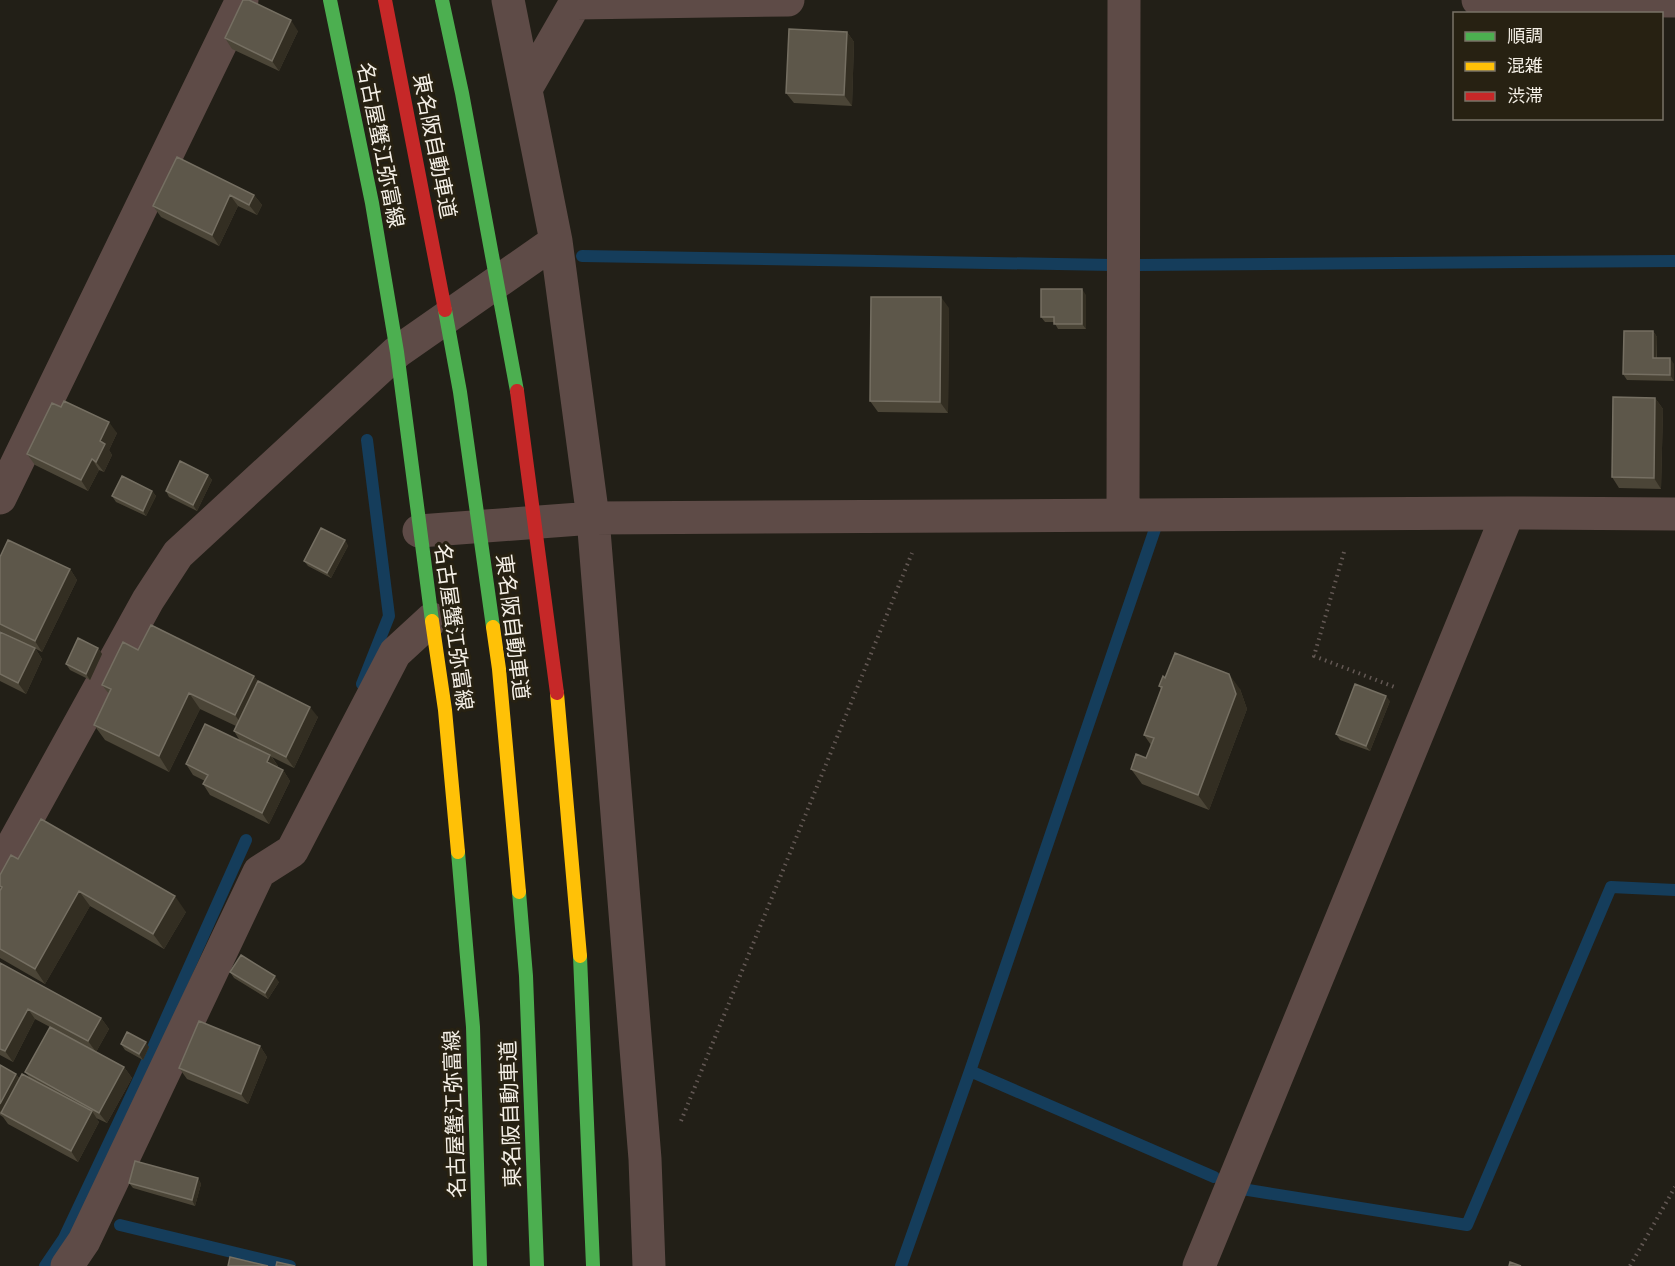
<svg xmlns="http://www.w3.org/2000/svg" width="1675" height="1266" viewBox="0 0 1675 1266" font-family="Raleway,'Noto Sans JP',sans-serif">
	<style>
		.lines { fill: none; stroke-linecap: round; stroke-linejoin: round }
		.stream { stroke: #153d5b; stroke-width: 12 }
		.path { stroke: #635854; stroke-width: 4; stroke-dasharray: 1.5 4.5; stroke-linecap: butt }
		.street { stroke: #5e4b47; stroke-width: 33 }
		.fast { stroke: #4caf50; stroke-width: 14 }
		.slow { stroke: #ffc107; stroke-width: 14 }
		.fast-bridge { stroke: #4caf50; stroke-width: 14 }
		.slow-bridge { stroke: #ffc107; stroke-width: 14 }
		.jam-bridge { stroke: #c62828; stroke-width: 14 }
		.wall { fill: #4b4537 }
		.shaded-wall { fill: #332e22 }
		.building { fill: #5d574a; stroke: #756f62; stroke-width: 1.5 }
		.labels { text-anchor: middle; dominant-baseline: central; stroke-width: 6; stroke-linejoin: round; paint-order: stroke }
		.street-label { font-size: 21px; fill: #f4efe6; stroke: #272112 }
	</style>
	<rect width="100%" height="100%" fill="#221f17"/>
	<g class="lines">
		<path class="stream" d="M582,256L1113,265
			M1136,265L1675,261
			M362,684L389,616L367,440
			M970,1071L1214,1177
			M1242,1189L1467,1225L1611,887L1675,890
			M120,1225L290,1266
			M45,1266L64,1238L139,1079L246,840
			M901,1266L970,1071L1155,529"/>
		<path class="path" d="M1344,552L1314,656L1397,688
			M681,1121L912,553
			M1630,1266L1675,1187"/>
		<path class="street" d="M508,0L556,241L593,518L645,1159L649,1266
			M1478,0L1675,1
			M576,3L788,0
			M527,87L577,0
			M0,498L242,0
			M1123,515L1124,0
			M419,531L593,518L1508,513L1675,514
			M0,868L148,600L178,554L397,352L556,241
			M67,1266L84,1241L259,872L292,851L395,653L432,619
			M1199,1266L1508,513"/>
		<path class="fast" d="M330,0L372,203L397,352L432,621
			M458,852L473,1027L480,1266"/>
		<path class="slow" d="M432,621L445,710L458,852"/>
		<path class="fast-bridge" d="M442,0L462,93L517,391
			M445,310L460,392L493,627
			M519,892L526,976L537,1266
			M580,956L593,1266"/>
		<path class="slow-bridge" d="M493,627L499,669L519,892
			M557,693L580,956"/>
		<path class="jam-bridge" d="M385,0L445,310
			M517,391L557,693"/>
	</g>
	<path class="wall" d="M298,31L279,71L232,49L225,38Z
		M847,32L854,42L852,106L794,103L786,93Z
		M177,157L254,195L262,205L257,215L238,206L219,246L161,217L153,206Z
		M1086,295V329H1058L1054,322H1045L1041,317Z
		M949,308L948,413L878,412L870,401Z
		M1653,331L1657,337V358L1674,364V381L1627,380L1623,374Z
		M1655,398L1663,409L1661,489L1619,488L1612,477Z
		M61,407L117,433L109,450L112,455L104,472L99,470L88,491L35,465L27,454Z
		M208,475L212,480L197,511L169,497L166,491Z
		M152,491L156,496L146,516L116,502L112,496Z
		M345,540L348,546L331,578L308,566L304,561Z
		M0,557L70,569L77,580L42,652L0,631Z
		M0,632L35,648L42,659L26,694L0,681Z
		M98,648L102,654L90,680L70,670L66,664Z
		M138,650L254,676L258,682L318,717L294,768L272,757L278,766L277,767L283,770L290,781L269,824L210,795L203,784L205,781L193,775L186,764L240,741L234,731L236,726L200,709L169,772L105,740L94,725L109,694L102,685Z
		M1165,678L1240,689L1247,709L1209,810L1142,784L1131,769L1146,758L1151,745L1144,735L1161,689L1159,686Z
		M1390,701L1370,751L1340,740L1336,734Z
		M18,859L186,912L164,949L90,906L45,984L0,958V875Z
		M0,963L101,1018L109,1029L96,1052L124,1067L132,1078L107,1123L96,1118L99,1122L78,1162L8,1124L3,1117L0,1115V1065L16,1074L19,1078L29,1077L25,1072L50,1027L35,1019L13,1062L0,1055Z
		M230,972L279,982L268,999L234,978Z
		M121,1044L149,1047L143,1060L125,1050Z
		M260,1046L267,1057L248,1104L187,1079L179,1068Z
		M198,1178L201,1184L195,1206L133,1188L129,1183Z"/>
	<path class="shaded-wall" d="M291,20L298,31L279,71L272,61Z
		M847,32L854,42L852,106L844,95Z
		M230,195L238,206L219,246L212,235Z
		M254,195L262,205L257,215L249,205Z
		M1082,289L1086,295V329L1082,324Z
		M941,297L949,308L948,413L940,402Z
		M1653,331L1657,337L1656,363L1653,358Z
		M1670,358L1674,364V381L1670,375Z
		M1655,398L1663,409L1661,489L1654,478Z
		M109,422L117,433L109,450L112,455L104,472L96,462L100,441Z
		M92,459L99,470L88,491L81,480Z
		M208,475L212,480L197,511L193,505Z
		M152,491L156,496L146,516L143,511Z
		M345,540L348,546L331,578L327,573Z
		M70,569L77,580L42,652L35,641Z
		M35,648L42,659L26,694L18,683Z
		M98,648L102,654L90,680L86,674Z
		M1229,674L1240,689L1247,709L1209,810L1198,795Z
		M254,676L265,692L246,731L235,715Z
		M189,693L200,709L169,772L159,756Z
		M1386,696L1390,701L1370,751L1366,746Z
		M310,707L318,717L294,768L286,757Z
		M270,755L278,766L274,773L267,762Z
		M283,770L290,781L269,824L262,813Z
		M79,891L90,906L45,984L35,969Z
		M175,896L186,912L164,949L153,934Z
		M275,976L279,982L268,999L265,993Z
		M28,1009L35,1019L13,1062L5,1051Z
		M101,1018L109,1029L96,1052L88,1041Z
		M146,1042L149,1047L143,1060L139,1054Z
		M260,1046L267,1057L248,1104L241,1094Z
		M124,1067L132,1078L107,1123L99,1113Z
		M16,1074L24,1085L3,1114L0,1111V1104Z
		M92,1111L99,1122L78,1162L71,1151Z
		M198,1178L201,1184L195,1206L192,1200Z"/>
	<path class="building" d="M243,0H249L291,20L272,61L225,38Z
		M789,29L847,32L844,95L786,93Z
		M177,157L254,195L249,205L230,195L212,235L153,206Z
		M1041,289H1082V324H1054V317H1041Z
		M871,297H941L940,402L870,401Z
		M1624,331H1653V358H1670V375L1623,374Z
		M1613,397L1655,398L1654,478L1612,477Z
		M64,401L109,422L100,441L105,444L96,462L92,459L81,480L27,454L52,403L61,407Z
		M180,461L208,475L193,505L166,491Z
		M122,476L152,491L143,511L112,496Z
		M321,528L345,540L327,573L304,561Z
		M8,540L70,569L35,641L0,624V557Z
		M151,625L254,676L235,715L189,693L159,756L94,725L111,689L102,685L123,642L138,650Z
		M0,632L35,648L18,683L0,674Z
		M78,638L98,648L86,674L66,664Z
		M1175,653L1229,674L1236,694L1198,795L1131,769L1136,754L1146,758L1154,738L1144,735L1162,687L1159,686L1163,676L1165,678Z
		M258,681L310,707L286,757L234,731Z
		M1355,684L1386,696L1366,746L1336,734Z
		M205,724L270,755L267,762L283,770L262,813L203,784L208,775L186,764Z
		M41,819L175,896L153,934L79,891L35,969L0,949V891L2,887L0,886V875L11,855L18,859Z
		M241,955L275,976L265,993L230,972Z
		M0,963L101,1018L88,1041L28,1009L5,1051L0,1049Z
		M199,1021L260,1046L241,1094L179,1068Z
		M50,1027L124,1067L99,1113L25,1072Z
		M127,1032L146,1042L139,1054L121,1044Z
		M0,1065L16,1074L0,1104Z
		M22,1074L92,1111L71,1151L1,1113Z
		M135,1161L198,1178L192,1200L129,1183Z
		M230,1257L268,1266H228Z
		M277,1262L295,1266H276Z
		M1510,1262L1521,1266H1509Z"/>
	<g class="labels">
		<g class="street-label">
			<text transform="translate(381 145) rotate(79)">名古屋蟹江弥富線</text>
			<text transform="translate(435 146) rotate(79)">東名阪自動車道</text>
			<text transform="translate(454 627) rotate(82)">名古屋蟹江弥富線</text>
			<text transform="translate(513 627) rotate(83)">東名阪自動車道</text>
			<text transform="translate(454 1114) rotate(-92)">名古屋蟹江弥富線</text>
			<text transform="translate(510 1114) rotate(-92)">東名阪自動車道</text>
		</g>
	</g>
	<rect x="1453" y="12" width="210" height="108" fill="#272112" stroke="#797367" stroke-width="1.5"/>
	<rect x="1465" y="32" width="30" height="9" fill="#4caf50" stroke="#797367" stroke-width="1.5"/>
	<text x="1507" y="42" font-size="18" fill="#f4efe6">順調</text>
	<rect x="1465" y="62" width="30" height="9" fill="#ffc107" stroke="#797367" stroke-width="1.5"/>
	<text x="1507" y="72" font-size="18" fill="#f4efe6">混雑</text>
	<rect x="1465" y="92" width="30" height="9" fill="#c62828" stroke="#797367" stroke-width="1.5"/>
	<text x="1507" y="102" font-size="18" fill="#f4efe6">渋滞</text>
</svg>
